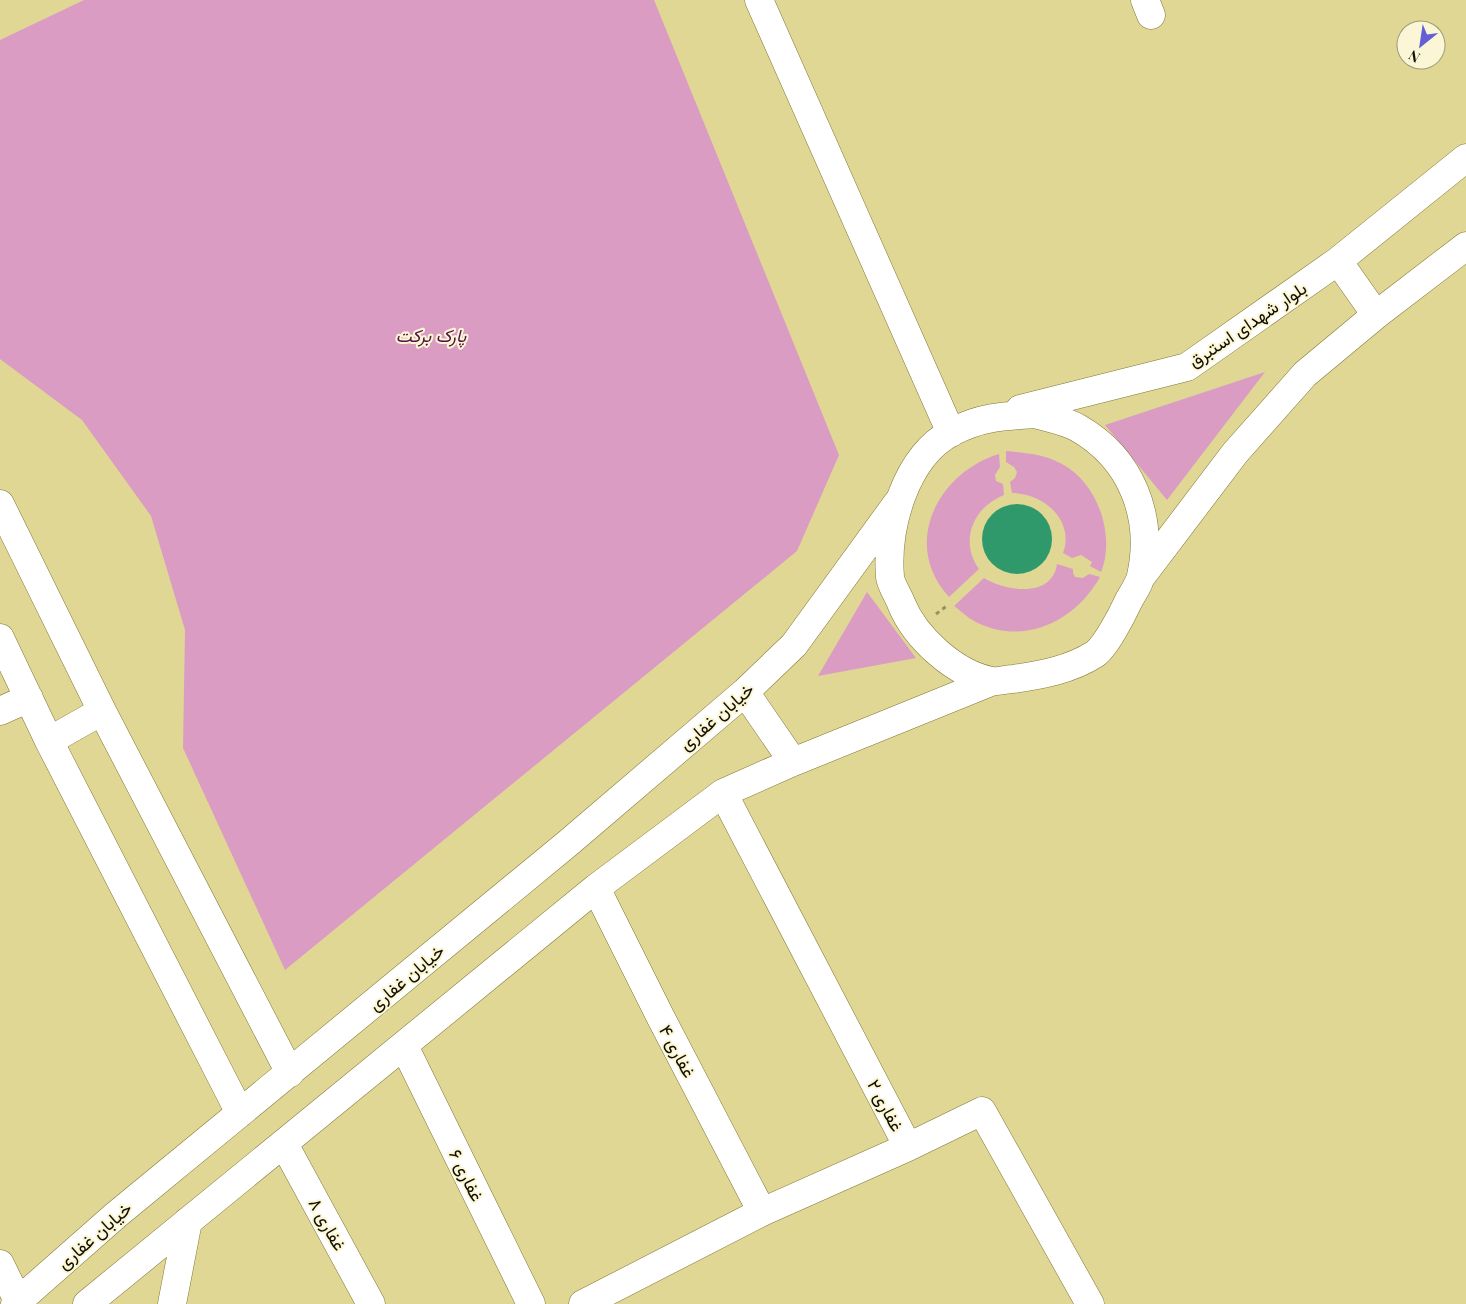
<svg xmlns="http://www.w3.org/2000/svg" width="1466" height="1304" viewBox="0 0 1466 1304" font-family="'Playfair Display',Vazirmatn,serif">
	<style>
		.green { fill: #da9cc3 }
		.water { fill: #2f996c }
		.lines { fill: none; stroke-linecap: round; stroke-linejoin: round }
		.minor-casing { stroke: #817837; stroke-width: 29 }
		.path { stroke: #989160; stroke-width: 3; stroke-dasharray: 4 4; stroke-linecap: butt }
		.minor { stroke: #fff; stroke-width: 28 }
		.labels { text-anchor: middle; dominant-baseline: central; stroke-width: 4; stroke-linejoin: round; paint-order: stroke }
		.street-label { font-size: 18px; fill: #120e00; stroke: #fbf7d6 }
		.park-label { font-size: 18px; font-style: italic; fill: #521441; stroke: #fbf7d6 }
	</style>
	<rect width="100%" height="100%" fill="#e0d794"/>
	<path class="green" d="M84,0H654L839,455L797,551L285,970L183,748L185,630L151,516L82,420L0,359V40Z
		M1265,372L1167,500L1105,425Z
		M1006,451C1026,453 1044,454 1062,464C1097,482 1116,535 1101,572L1090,566L1092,562L1081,555L1072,558L1063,553C1075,521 1044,493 1012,493L1010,482L1015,478L1017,472L1014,467L1006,462Z
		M999,454L1000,467L995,475L996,481L1003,484L1004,495C973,507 959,541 979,569L949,597C901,545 937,473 999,454Z
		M1057,564L1073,569V573L1075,577L1083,578L1089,574L1100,577C1076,620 1027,645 980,624C970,620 962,612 954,606L984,578C1005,591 1052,599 1057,564Z
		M867,592L916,658L818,676Z"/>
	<path class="water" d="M982 539a35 35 0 1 1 70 0a35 35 0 1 1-70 0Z"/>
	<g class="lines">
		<defs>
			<path id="minor" d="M759,0L951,433
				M1145,0L1151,15
				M1338,261L1376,315
				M1020,409L1187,367L1338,261L1466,158
				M1035,414C1049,418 1066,421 1078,428C1132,459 1154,517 1141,576C1139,585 1132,594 1128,602C1122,615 1106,646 1095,654C1070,670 1041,675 1013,679C1007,679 998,682 992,681C955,674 915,638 901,603C898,595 891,585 890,577C886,527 905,457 952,432C981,417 1003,416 1035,414Z
				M0,504L102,711L290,1073
				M1141,577L1235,453L1305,374L1376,315L1466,246
				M0,638L49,741L240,1113
				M745,692L793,762
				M0,711L29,698
				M49,741L102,711
				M723,793L908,1147L982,1111L1090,1304
				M596,888L661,1018L762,1212
				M404,1046L531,1304
				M284,1144L371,1304
				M0,1264L18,1301
				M15,1304L116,1215L567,844L745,692L794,645L898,502
				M87,1304L596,888L723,793L793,762L993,681
				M172,1304L188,1221
				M583,1304L762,1212L908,1147"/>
		</defs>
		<use href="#minor" class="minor-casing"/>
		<path class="path" d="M936,614L948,605"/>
		<use href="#minor" class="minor"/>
	</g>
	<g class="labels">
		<g class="street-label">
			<text transform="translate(1247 324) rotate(-34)">بلوار شهدای استبرق</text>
			<text transform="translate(716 716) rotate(-41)">خیابان غفاری</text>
			<text transform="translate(406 977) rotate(-40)">خیابان غفاری</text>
			<text transform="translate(678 1051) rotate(62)">غفاری ۴</text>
			<text transform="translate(886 1105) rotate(62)">غفاری ۲</text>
			<text transform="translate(467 1175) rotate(64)">غفاری ۶</text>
			<text transform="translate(328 1224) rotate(61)">غفاری ۸</text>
			<text transform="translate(94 1235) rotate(-41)">خیابان غفاری</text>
		</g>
		<g class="park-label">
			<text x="431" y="335">پارک برکت</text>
		</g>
	</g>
	<g transform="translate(1421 45) rotate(210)"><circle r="24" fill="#fbf7d6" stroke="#9e9a80"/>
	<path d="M0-4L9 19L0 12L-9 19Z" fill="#645ed7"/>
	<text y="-8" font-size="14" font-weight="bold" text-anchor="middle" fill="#120e00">N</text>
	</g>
</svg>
